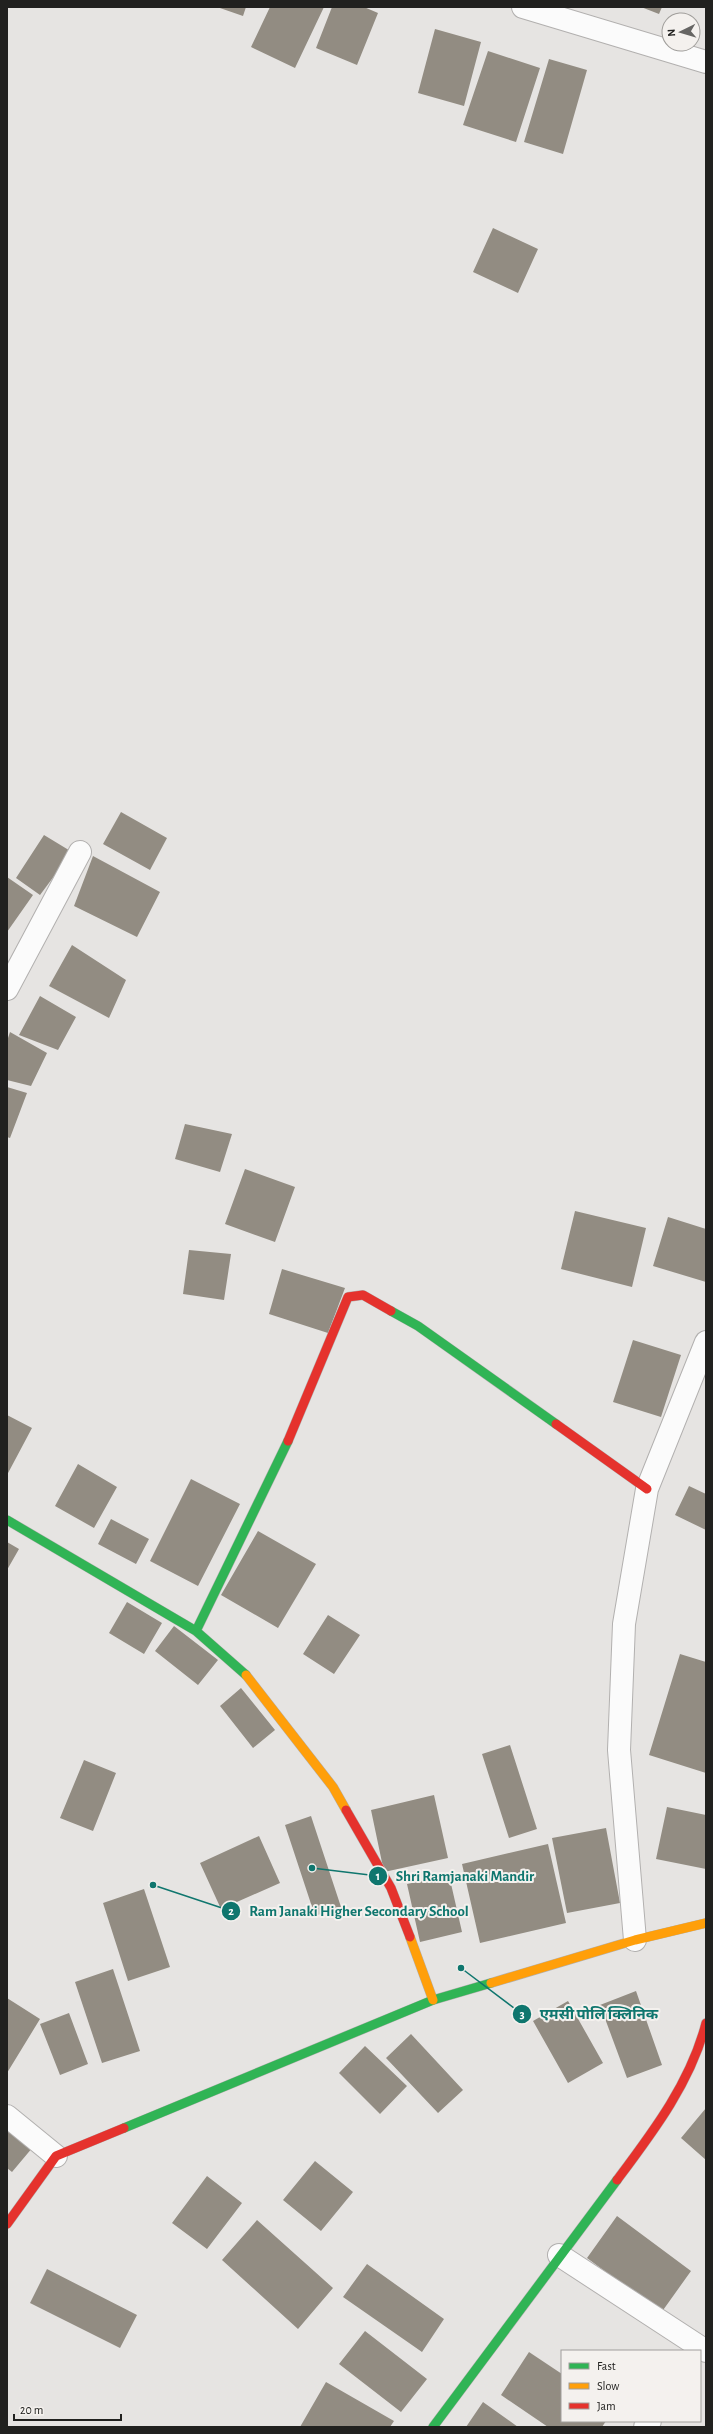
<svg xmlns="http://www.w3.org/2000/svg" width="713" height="2434" viewBox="0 0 713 2434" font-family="'Alegreya Sans','Noto Sans Devanagari',sans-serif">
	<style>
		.building { fill: #928c82 }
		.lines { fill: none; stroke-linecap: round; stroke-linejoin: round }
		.street-casing { stroke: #b2b0af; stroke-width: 24 }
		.fast-casing { stroke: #b2b0af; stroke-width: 10 }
		.slow-casing { stroke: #b2b0af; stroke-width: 10 }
		.jam-casing { stroke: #b2b0af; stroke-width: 10 }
		.street { stroke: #fbfbfb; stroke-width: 22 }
		.fast { stroke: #30b455; stroke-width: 9 }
		.slow { stroke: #ff9f0a; stroke-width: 9 }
		.jam { stroke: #e5322d; stroke-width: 9 }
		.leader { fill: none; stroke: #0f766e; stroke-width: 1.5 }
		.callout-dot { fill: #0f766e; stroke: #f4f1ee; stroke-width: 1.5 }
		.mark-label { font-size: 12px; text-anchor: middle; font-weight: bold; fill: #fff }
		.callout-label { font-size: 15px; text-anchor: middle; font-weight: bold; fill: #0f766e; stroke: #f4f1ee; stroke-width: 4; stroke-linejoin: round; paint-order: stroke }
	</style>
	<rect width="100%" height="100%" fill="#e6e4e2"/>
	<path class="building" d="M217,7H246L243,16Z
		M270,7H324L295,68L251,47Z
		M332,7H364L378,13L357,65L316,48Z
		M641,7H662L659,14Z
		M435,29L481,42L464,106L418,93Z
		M488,51L540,68L516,142L463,125Z
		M549,59L587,70L563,154L524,142Z
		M493,228L538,249L518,293L473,272Z
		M121,812L167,838L150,870L103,844Z
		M44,835L72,852L40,895L16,878Z
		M93,856L160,892L137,937L74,906Z
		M7,877L33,895L7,932Z
		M72,945L126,980L109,1018L49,986Z
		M40,996L76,1017L58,1050L19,1035Z
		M10,1032L47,1053L31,1086L7,1080V1041Z
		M7,1087L27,1093L10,1138L7,1137Z
		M185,1124L232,1134L220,1172L175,1159Z
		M245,1169L295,1187L275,1242L225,1224Z
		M575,1211L646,1228L632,1287L561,1269Z
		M668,1217L706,1229V1282L653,1266Z
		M189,1250L231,1254L224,1300L183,1294Z
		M282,1269L345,1288L328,1333L269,1314Z
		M633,1340L681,1355L661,1417L613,1402Z
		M7,1415L32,1428L7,1475Z
		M78,1464L117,1487L94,1528L55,1506Z
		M191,1479L240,1504L198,1586L150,1561Z
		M689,1486L706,1494V1530L675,1515Z
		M111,1519L149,1539L136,1564L98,1544Z
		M258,1531L316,1564L278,1628L221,1595Z
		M7,1542L19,1549L7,1570Z
		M127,1602L162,1623L144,1654L109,1633Z
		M328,1615L360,1635L334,1674L303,1654Z
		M174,1626L218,1660L198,1685L155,1651Z
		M680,1654L706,1662V1773L649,1755Z
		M241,1688L275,1730L253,1748L220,1706Z
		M510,1745L537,1829L509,1838L482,1754Z
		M84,1760L116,1773L93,1831L60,1818Z
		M434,1795L448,1858L384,1872L371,1810Z
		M667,1807L706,1815V1869L656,1859Z
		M311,1816L341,1907L315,1916L285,1825Z
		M606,1828L620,1903L567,1913L552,1838Z
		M259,1836L280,1883L221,1909L200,1863Z
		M548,1844L566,1923L480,1943L462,1864Z
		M449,1875L462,1932L420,1942L407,1884Z
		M144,1889L170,1967L128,1981L103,1903Z
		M113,1969L140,2051L102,2063L75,1982Z
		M636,1991L662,2065L627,2078L600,2005Z
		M7,1998L40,2019L7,2073Z
		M568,2001L603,2063L568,2083L533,2021Z
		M69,2013L88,2064L60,2075L40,2024Z
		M411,2034L463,2090L438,2113L386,2058Z
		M365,2046L407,2086L380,2114L339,2073Z
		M706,2108V2160L681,2138Z
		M7,2126L33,2147L12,2172L7,2168Z
		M315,2161L353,2192L321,2231L283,2200Z
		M207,2176L242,2203L207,2249L172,2223Z
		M617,2216L691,2271L661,2313L587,2258Z
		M257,2220L333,2288L298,2329L222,2260Z
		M367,2264L444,2319L422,2352L343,2297Z
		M47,2269L137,2315L120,2348L30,2303Z
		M365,2331L427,2379L401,2412L339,2364Z
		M529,2352L562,2374V2421H606L602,2427H548L501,2395Z
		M326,2382L394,2421L390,2427H300Z
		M483,2402L518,2427H466Z"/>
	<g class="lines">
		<defs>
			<path id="street" d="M523,7L706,62
				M7,989L80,852
				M635,1940L619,1750L624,1624L647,1489L706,1342
				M7,2116L56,2156
				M559,2255L706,2351
				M645,2427L650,2421"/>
			<path id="fast" d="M391,1311L418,1326L556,1424
				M7,1520L196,1631L246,1675
				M196,1631L288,1441
				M124,2128L433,2000L491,1983
				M433,2427L617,2180"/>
			<path id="slow" d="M246,1675L333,1787L346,1810
				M410,1937L433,2000
				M491,1983L635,1940L706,1923"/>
			<path id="jam" d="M556,1424L647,1489
				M288,1441L348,1297L363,1295L391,1311
				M346,1810L391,1888L410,1937
				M617,2180C653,2132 691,2082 706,2023
				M7,2224L56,2156L124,2128"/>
		</defs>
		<use href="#street" class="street-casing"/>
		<use href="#fast" class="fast-casing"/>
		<use href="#slow" class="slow-casing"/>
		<use href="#jam" class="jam-casing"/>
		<use href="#street" class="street"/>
		<use href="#fast" class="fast"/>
		<use href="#slow" class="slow"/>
		<use href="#jam" class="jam"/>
	</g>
	<path class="leader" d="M312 1868L378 1876M153 1885L231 1911M461 1968L522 2014"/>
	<g class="callout-dot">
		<circle cx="312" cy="1868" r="4"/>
		<circle cx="153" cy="1885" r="4"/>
		<circle cx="461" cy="1968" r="4"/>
		<circle cx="378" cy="1876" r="10"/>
		<circle cx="231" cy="1911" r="10"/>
		<circle cx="522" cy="2014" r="10"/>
	</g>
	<g class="mark-label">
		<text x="378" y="1880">1</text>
		<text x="231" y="1915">2</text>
		<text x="522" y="2018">3</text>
	</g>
	<g class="callout-label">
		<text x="465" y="1881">Shri Ramjanaki Mandir</text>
		<text x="359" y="1916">Ram Janaki Higher Secondary School</text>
		<text x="599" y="2019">एमसी पोलि क्लिनिक</text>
	</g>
	<rect width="713" height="2434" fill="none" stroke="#21211f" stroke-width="16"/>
	<rect x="561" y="2350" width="140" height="72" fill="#f4f1ee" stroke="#a09e9b"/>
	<rect x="569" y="2363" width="20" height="6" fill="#30b455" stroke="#a09e9b"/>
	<text x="597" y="2370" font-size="12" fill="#21211f">Fast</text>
	<rect x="569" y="2383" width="20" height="6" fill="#ff9f0a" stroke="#a09e9b"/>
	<text x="597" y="2390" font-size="12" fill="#21211f">Slow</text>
	<rect x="569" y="2403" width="20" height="6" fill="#e5322d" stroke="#a09e9b"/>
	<text x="597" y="2410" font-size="12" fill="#21211f">Jam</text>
	<g transform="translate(681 32) rotate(265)"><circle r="19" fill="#f4f1ee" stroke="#a09e9b"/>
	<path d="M0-3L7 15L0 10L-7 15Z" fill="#666563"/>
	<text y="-6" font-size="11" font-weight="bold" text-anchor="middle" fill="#21211f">N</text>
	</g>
	<path d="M14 2414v6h107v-6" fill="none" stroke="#21211f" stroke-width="2"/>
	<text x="20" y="2414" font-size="12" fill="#21211f" stroke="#f4f1ee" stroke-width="3" paint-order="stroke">20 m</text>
</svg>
